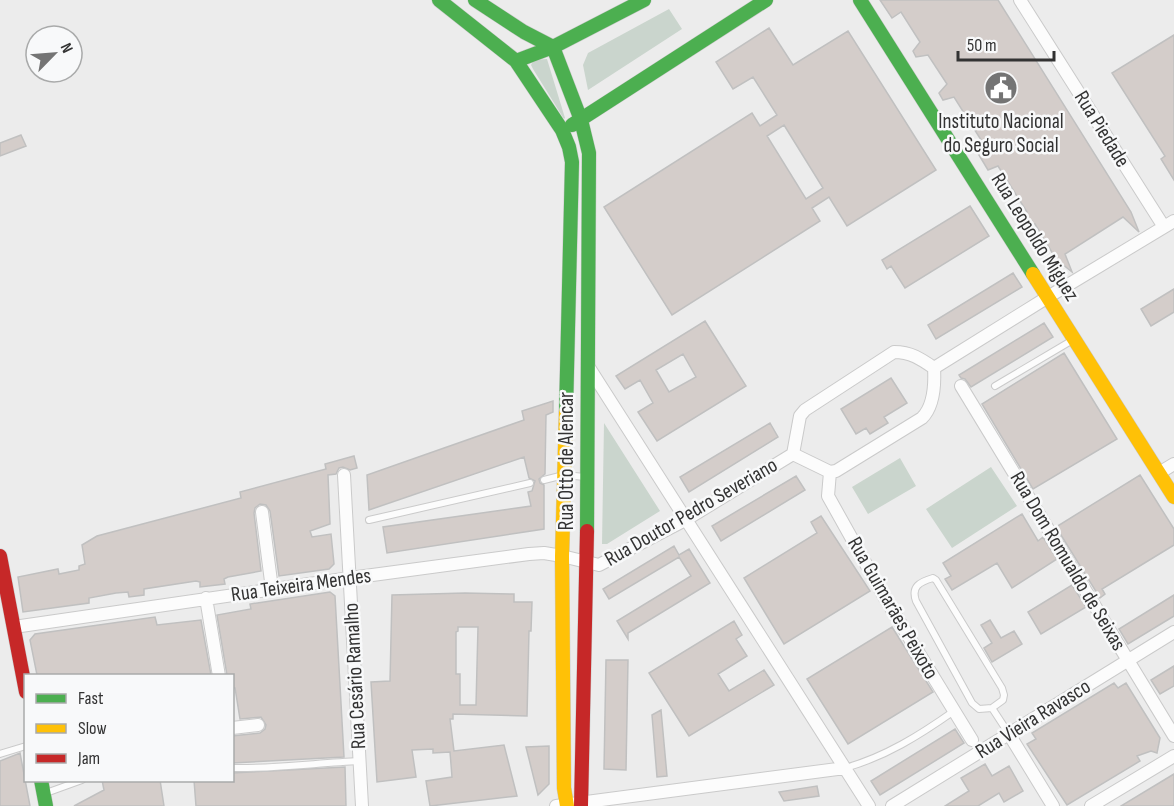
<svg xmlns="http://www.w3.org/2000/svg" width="1174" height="806" viewBox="0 0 1174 806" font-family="'Sofia Sans Condensed',sans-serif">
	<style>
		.green { fill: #cad5cd }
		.building { fill: #d4cdca; stroke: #c0c0c0; stroke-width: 1.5; fill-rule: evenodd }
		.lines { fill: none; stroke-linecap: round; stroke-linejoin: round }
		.lane-casing { stroke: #cacaca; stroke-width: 8 }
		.street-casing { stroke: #cacaca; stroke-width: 14 }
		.fast-casing { stroke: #cacaca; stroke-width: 15 }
		.slow-casing { stroke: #cacaca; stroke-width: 15 }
		.jam-casing { stroke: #cacaca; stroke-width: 15 }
		.lane { stroke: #fcfcfc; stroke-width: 6 }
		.street { stroke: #fcfcfc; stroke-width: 12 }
		.fast { stroke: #4caf50; stroke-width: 14 }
		.slow { stroke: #ffc107; stroke-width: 14 }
		.jam { stroke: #c62828; stroke-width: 14 }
		.labels { text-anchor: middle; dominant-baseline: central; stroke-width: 5; stroke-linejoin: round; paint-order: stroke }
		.poi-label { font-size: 21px; fill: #333; stroke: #f8f9fa }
		.street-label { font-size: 21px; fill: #333; stroke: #f8f9fa }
	</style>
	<rect width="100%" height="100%" fill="#ececec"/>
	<path class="green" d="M669,9L682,29L588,90L583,65L588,53Z
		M547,59L565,118L564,119L533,69L531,65L534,60Z
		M604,423L660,511L607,544H602Z
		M900,458L916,486L868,514L852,487Z
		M991,467L1017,506L952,548L926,509Z"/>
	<path class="building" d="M880,0H998L1131,212L1139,232L1123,217L1065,254L1072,272L1056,259L1035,224L1024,228L1019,220L1027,212L998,166L988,170L976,150L983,143L954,97L943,100L939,93L947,84L928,55L916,57L913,51L920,42L901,12L892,18Z
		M769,28L793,65L848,31L936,170L847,226L829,197L812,208L820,221L672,315L604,207L752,113L760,126L777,115L753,77L733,89L716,62ZM784,125L823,188L806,199L767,136Z
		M1174,35V180L1161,159L1165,156L1112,73Z
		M21,135L26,146L0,156V143Z
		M970,206L989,236L905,288L891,266L887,269L882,260Z
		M1013,273L1022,287L936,339L928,325Z
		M1174,289V312L1151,326L1141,309Z
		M705,321L746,386L657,441L638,412L653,403L640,380L625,389L616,376ZM683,354L696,377L669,392L656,370Z
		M1044,323L1053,337L971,387L965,379L961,378L959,375Z
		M1064,353L1117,439L1033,489L982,404Z
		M891,378L907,403L884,417L888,423L870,434L866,428L856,434L841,409Z
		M553,401V412L546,415L545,474L539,479L540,483L544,485V529L387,553L383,527L531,506L528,492L532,491L535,481L529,478L524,457L369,510L367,475L524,420L522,411Z
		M770,423L778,437L689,492L680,477Z
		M354,456L357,468L350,470L343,467L339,468L336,474L328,475L330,524L310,531L312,537L331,534L334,564L329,569L279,576L270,511L266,505L260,504L255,508L254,513L261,571L228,577L224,579L225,584L200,587V582L196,581L144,589V595L129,597L128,592L116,593L89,598V603L23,612L18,577L58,569L59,574L79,570V566L85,564L82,545L97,536L241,498L240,492L326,469L325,464Z
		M1140,475L1174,529V545L1102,589L1105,594L1100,598L1056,527Z
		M796,476L805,490L721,541L712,526Z
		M1022,514L1038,541L1043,537L1057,559L1012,588L997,563L952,590L945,579L951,576L943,563Z
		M821,516L870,591L784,644L744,578L817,533L811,522Z
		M674,546L679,555L689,549L710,583L628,633V639L617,621L691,576L679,557L609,599L603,589Z
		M1072,585L1086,607L1041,634L1028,612Z
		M330,592L335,596L344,757L232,763V736L260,733L265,729L266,725L261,717L240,719L235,688H232V675H227L217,615L251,609L250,604Z
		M465,593L514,594V602H532L531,631H529L527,716L453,714V719H450L454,751L504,745L517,796L430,806L426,781L452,777L450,752L433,753V749L412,750L416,777L377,782L371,682L390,681L392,595ZM458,627H478L476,705H460V674H456V632L458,631Z
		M1174,595V616L1128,644L1119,629Z
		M155,617L157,625L201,620L211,675H37L30,640L35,634Z
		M990,620L1001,638L1014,631L1022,644L992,662L984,648L992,643L981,625Z
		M734,621L742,635L736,639L747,656L718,674L729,691L764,670L774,685L689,736L649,673Z
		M892,627L933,692L848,744L807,679Z
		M606,660H628L626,770L604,769Z
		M1174,666V686L1160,694L1151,680Z
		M1114,683L1118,688L1126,683L1160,738L1157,753L1151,751L1137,756L1140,761L1067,805L1027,744L1036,739L1032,733Z
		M661,710L667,776L657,777L652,715Z
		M955,729L964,743L880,795L871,781Z
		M549,746V784L538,795L526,747Z
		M20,753L30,806H0V761Z
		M985,764L992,776L1009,766L1023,791L1004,802L999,793L978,806H945L969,791L961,778Z
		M345,767L346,806H196L194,780H232V773Z
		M1174,774V806H1121Z
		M102,780H160L164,806H74L104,790Z
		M817,786L819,796L784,801L779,792Z"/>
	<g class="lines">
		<defs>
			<path id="lane" d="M995,386L1071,341
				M544,480L564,475L585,477
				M369,520L530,483
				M992,708L979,709L972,703L916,601C911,587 919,582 933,578L936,580L1002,688L1004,695L1003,700L992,708L1009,734
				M0,754L26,746
				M232,768C275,769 317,763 359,761
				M845,768C885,757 920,735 954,711
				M46,793L82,780"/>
			<path id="street" d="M1020,0L1164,227
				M894,352C911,352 921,359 934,368C935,385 934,406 922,418L836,471L830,472L793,454L800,416L805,410Z
				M588,366L869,806
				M934,368L1048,297L1174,221
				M961,386L1174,736
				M830,472L828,496L885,598L972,740
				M1159,473L1174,464
				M344,475L362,806
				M262,512L272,589
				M206,598L219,676
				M14,627L350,578L529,554L544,553L562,556L599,565L687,519L793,454
				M232,728L258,725
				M1009,734L1053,806
				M556,806L845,768
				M892,806L1174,632
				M1091,806L1174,756"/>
			<path id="fast" d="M439,0L516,61L562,130L569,147L572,162L566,412
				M475,0L524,32L553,47L581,120L589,153L587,531
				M860,0L1033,274
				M516,61L553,47L644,0
				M572,125L766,0
				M41,780L46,806"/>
			<path id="slow" d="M1033,274L1174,497
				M566,412L562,556L564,788L567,806"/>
			<path id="jam" d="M0,556L26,692
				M581,806L587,531"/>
		</defs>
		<use href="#lane" class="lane-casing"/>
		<use href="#street" class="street-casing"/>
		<use href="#fast" class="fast-casing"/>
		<use href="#slow" class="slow-casing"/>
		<use href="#jam" class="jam-casing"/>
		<use href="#lane" class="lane"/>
		<use href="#street" class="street"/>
		<use href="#fast" class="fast"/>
		<use href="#slow" class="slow"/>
		<use href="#jam" class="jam"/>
	</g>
	<defs>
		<symbol id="civic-disc" viewBox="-11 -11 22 22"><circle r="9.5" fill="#747474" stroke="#f8f9fa"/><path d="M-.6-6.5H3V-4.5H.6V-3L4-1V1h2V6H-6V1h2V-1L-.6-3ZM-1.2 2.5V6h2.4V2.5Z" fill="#fff"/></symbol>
	</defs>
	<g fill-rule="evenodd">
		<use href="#civic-disc" x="982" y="69" width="38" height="38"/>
	</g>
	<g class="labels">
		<g class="poi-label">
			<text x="1001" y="121">Instituto Nacional<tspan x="1001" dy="24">do Seguro Social</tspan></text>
		</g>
		<g class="street-label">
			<text transform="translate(1102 129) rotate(58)">Rua Piedade</text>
			<text transform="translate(1035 237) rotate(58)">Rua Leopoldo Miguez</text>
			<text transform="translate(566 461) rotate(-90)">Rua Otto de Alencar</text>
			<text transform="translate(691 512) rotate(-30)">Rua Doutor Pedro Severiano</text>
			<text transform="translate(1068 561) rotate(59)">Rua Dom Romualdo de Seixas</text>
			<text transform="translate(301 585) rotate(-8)">Rua Teixeira Mendes</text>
			<text transform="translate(893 608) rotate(60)">Rua Guimarães Peixoto</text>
			<text transform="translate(355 676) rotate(-93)">Rua Cesário Ramalho</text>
			<text transform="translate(1033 719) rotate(-32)">Rua Vieira Ravasco</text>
		</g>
	</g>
	<rect x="24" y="674" width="210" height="108" fill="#f8f9fa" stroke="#a9aaaa" stroke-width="1.5"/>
	<rect x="36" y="694" width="30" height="9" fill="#4caf50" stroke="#a9aaaa" stroke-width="1.5"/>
	<text x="78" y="704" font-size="18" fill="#333333">Fast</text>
	<rect x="36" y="724" width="30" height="9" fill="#ffc107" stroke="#a9aaaa" stroke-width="1.5"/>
	<text x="78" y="734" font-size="18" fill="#333333">Slow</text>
	<rect x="36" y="754" width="30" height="9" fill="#c62828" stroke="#a9aaaa" stroke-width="1.5"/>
	<text x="78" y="764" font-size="18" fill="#333333">Jam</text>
	<g transform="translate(54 54) rotate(65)"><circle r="28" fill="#f8f9fa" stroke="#a9aaaa" stroke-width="1.5"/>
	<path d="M0-4.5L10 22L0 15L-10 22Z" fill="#747474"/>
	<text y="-9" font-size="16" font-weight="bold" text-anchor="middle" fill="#333333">N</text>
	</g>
	<path d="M958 51v9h96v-9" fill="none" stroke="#333333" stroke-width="3"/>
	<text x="967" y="51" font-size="18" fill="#333333" stroke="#f8f9fa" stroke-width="4.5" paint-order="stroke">50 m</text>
</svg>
